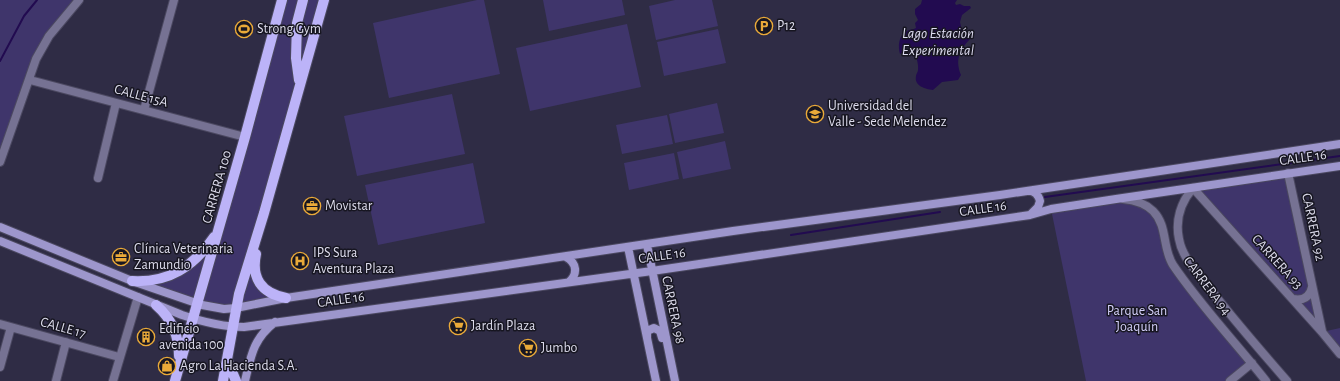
<svg xmlns="http://www.w3.org/2000/svg" width="1340" height="381" viewBox="0 0 1340 381" font-family="'Alegreya Sans',sans-serif">
	<style>
		.green { fill: #3f356b }
		.water { fill: #220b50 }
		.lines { fill: none; stroke-linecap: round; stroke-linejoin: round }
		.stream { stroke: #220b50; stroke-width: 2 }
		.street-casing { stroke: #4b4860; stroke-width: 10 }
		.secondary-casing { stroke: #4b4860; stroke-width: 10 }
		.primary-casing { stroke: #4b4860; stroke-width: 12 }
		.street { stroke: #767293; stroke-width: 8 }
		.secondary { stroke: #9d96cc; stroke-width: 8 }
		.primary { stroke: #bcb3f8; stroke-width: 10 }
		.labels { text-anchor: middle; dominant-baseline: central; stroke-width: 3; stroke-linejoin: round; paint-order: stroke }
		.poi-label { font-size: 14px; fill: #dcdbeb; stroke: #171621; text-anchor: start }
		.street-label { font-size: 14px; fill: #dcdbeb; stroke: #171621 }
		.park-label { font-size: 14px; fill: #d2cef8; stroke: #171621 }
		.water-label { font-size: 15px; font-style: italic; fill: #dedcf1; stroke: #171621 }
	</style>
	<rect width="100%" height="100%" fill="#2f2c45"/>
	<path class="green" d="M0,0H79L49,36L0,162Z
		M282,0H324L271,189L254,267L275,296L224,309L142,282L181,270L220,228Z
		M477,0H484L500,74L389,98L373,23Z
		M543,0H622L625,15L549,31Z
		M675,0H712L718,26L656,40L649,6Z
		M627,24L641,87L530,111L516,48Z
		M718,29L726,63L664,76L657,42Z
		M452,94L465,154L357,176L344,116Z
		M717,103L724,133L675,143L669,114Z
		M667,115L673,144L622,154L616,125Z
		M725,141L731,169L683,179L677,152Z
		M674,153L679,179L629,190L624,163Z
		M473,163L485,223L378,245L365,185Z
		M1288,173L1322,332L1340,328V354L1193,188Z
		M1128,200L1153,212L1172,263L1252,363L1230,381H1086L1051,209Z"/>
	<path class="water" d="M922,0H957L955,3L956,5L960,4L964,6H970L971,8L962,15L960,22L962,31L973,36C961,48 954,58 961,75L958,80L942,82L933,90C925,89 914,86 916,76C916,74 918,72 918,70C919,62 915,55 912,48L908,46L902,53L900,54C898,46 898,36 907,31C910,29 913,30 916,28L915,23L918,20L915,14V9L921,4Z"/>
	<g class="lines">
		<path class="stream" d="M0,61L24,16L37,0
			M1045,197L1340,156
			M791,235L940,212"/>
		<defs>
			<path id="street" d="M30,80L245,137
				M144,110L174,0
				M0,162L36,59L49,36L79,0
				M1288,173L1322,331
				M98,178L116,103
				M1123,199C1134,200 1145,203 1153,211C1168,226 1162,248 1173,265C1200,305 1236,343 1266,381
				M1293,299C1303,301 1310,297 1312,287
				M0,324L119,357
				M0,367L11,327
				M56,381L66,342
				M113,381L138,297
				M1230,381L1252,363
				M1287,381C1260,350 1232,318 1207,285C1196,271 1182,257 1179,239C1175,220 1181,202 1193,188L1322,332L1340,354"/>
			<path id="secondary" d="M1027,191C1034,190 1038,194 1040,201L1038,207L1031,214
				M0,227L132,281L202,305L224,309L236,308L286,298L733,231L1000,195L1340,144
				M0,241L182,315C203,322 222,327 244,327L652,271L1030,215L1051,209L1116,199L1340,166
				M647,245L675,381
				M628,247L656,381
				M566,257C577,263 578,274 569,282
				M647,338V331L654,328L660,331L662,338
				M245,381C251,356 253,339 275,322"/>
			<path id="primary" d="M299,80L296,58L297,23L303,0
				M256,254C251,278 261,293 286,298
				M132,281C169,283 193,267 214,237
				M156,305C171,318 179,336 179,356
				M227,360L236,381
				M175,381L245,137L282,0
				M223,381L239,294L264,213L324,0"/>
		</defs>
		<use href="#street" class="street-casing"/>
		<use href="#secondary" class="secondary-casing"/>
		<use href="#primary" class="primary-casing"/>
		<use href="#street" class="street"/>
		<use href="#secondary" class="secondary"/>
		<use href="#primary" class="primary"/>
	</g>
	<defs>
		<symbol id="parking-ring" viewBox="-11 -11 22 22"><circle r="9.5" fill="#171621" stroke="#eaaa39" stroke-width="1.5"/><path d="M-3.5-5.5H1a3.5 3.5 0 0 1 0 7H-1V5.5H-3.5ZM-1-3.4V-.6H.8a1.4 1.4 0 0 0 0-2.8Z" fill="#eaaa39"/></symbol>
		<symbol id="stadium-ring" viewBox="-11 -11 22 22"><circle r="9.5" fill="#171621" stroke="#eaaa39" stroke-width="1.5"/><path d="M0-5a6.5 5 0 1 0 0 10a6.5 5 0 1 0 0-10ZM-3.5-1.8h7v3.6h-7Z" fill="#eaaa39"/></symbol>
		<symbol id="university-ring" viewBox="-11 -11 22 22"><circle r="9.5" fill="#171621" stroke="#eaaa39" stroke-width="1.5"/><path d="M0-5L7-2L0 1L-7-2ZM-4 1L0 2.5L4 1V4Q0 6-4 4Z" fill="#eaaa39"/></symbol>
		<symbol id="office-ring" viewBox="-11 -11 22 22"><circle r="9.5" fill="#171621" stroke="#eaaa39" stroke-width="1.5"/><path d="M-6-3h4V-5.5h4V-3h4V5H-6ZM-1-4.5V-3h2v-1.5ZM-6 0V1H6V0Z" fill="#eaaa39"/></symbol>
		<symbol id="hospital-ring" viewBox="-11 -11 22 22"><circle r="9.5" fill="#171621" stroke="#eaaa39" stroke-width="1.5"/><path d="M-5-5h3v3.5h4V-5h3V5h-3V1.5h-4V5h-3Z" fill="#eaaa39"/></symbol>
		<symbol id="supermarket-ring" viewBox="-11 -11 22 22"><circle r="9.5" fill="#171621" stroke="#eaaa39" stroke-width="1.5"/><path d="M-6-5.5h2.5l.6 2H6L4.5 2H-2.5L-4.4-4H-6ZM-1.5 3.2a1.3 1.3 0 1 0 .1 0ZM3 3.2a1.3 1.3 0 1 0 .1 0Z" fill="#eaaa39"/></symbol>
		<symbol id="building-ring" viewBox="-11 -11 22 22"><circle r="9.5" fill="#171621" stroke="#eaaa39" stroke-width="1.5"/><path d="M-4-6H4V6H1V3H-1V6H-4ZM-2.5-4.3h1.7v1.8h-1.7ZM.8-4.3h1.7v1.8H.8ZM-2.5-1h1.7V.8h-1.7ZM.8-1h1.7V.8H.8Z" fill="#eaaa39"/></symbol>
		<symbol id="shop-ring" viewBox="-11 -11 22 22"><circle r="9.5" fill="#171621" stroke="#eaaa39" stroke-width="1.5"/><path d="M-5-2.5h2.3a2.7 3.5 0 0 1 5.4 0H5L5.5 6h-11ZM-1.5-2.5h3a1.5 2.3 0 0 0-3 0Z" fill="#eaaa39"/></symbol>
	</defs>
	<g fill-rule="evenodd">
		<use href="#parking-ring" x="754" y="16" width="20" height="20"/>
		<use href="#stadium-ring" x="234" y="19" width="20" height="20"/>
		<use href="#university-ring" x="805" y="104" width="20" height="20"/>
		<use href="#office-ring" x="302" y="196" width="20" height="20"/>
		<use href="#office-ring" x="111" y="247" width="20" height="20"/>
		<use href="#hospital-ring" x="290" y="251" width="20" height="20"/>
		<use href="#supermarket-ring" x="448" y="316" width="20" height="20"/>
		<use href="#building-ring" x="136" y="327" width="20" height="20"/>
		<use href="#supermarket-ring" x="518" y="338" width="20" height="20"/>
		<use href="#shop-ring" x="157" y="356" width="20" height="20"/>
	</g>
	<g class="labels">
		<g class="poi-label">
			<text x="777" y="26">P12</text>
			<text x="257" y="29">Strong Gym</text>
			<text x="828" y="106">Universidad del<tspan x="828" dy="16">Valle - Sede Melendez</tspan></text>
			<text x="325" y="206">Movistar</text>
			<text x="134" y="249">Clínica Veterinaria<tspan x="134" dy="16">Zamundio</tspan></text>
			<text x="313" y="253">IPS Sura<tspan x="313" dy="16">Aventura Plaza</tspan></text>
			<text x="471" y="326">Jardín Plaza</text>
			<text x="159" y="329">Edificio<tspan x="159" dy="16">avenida 100</tspan></text>
			<text x="541" y="348">Jumbo</text>
			<text x="180" y="366">Agro La Hacienda S.A.</text>
		</g>
		<g class="street-label">
			<text transform="translate(141 96) rotate(15)">CALLE 15A</text>
			<text transform="translate(1303 158) rotate(-8)">CALLE 16</text>
			<text transform="translate(217 187) rotate(-74)">CARRERA 100</text>
			<text transform="translate(983 209) rotate(-8)">CALLE 16</text>
			<text transform="translate(1313 227) rotate(78)">CARRERA 92</text>
			<text transform="translate(662 256) rotate(-8)">CALLE 16</text>
			<text transform="translate(1277 262) rotate(48)">CARRERA 93</text>
			<text transform="translate(1207 286) rotate(53)">CARRERA 94</text>
			<text transform="translate(341 300) rotate(-8)">CALLE 16</text>
			<text transform="translate(673 310) rotate(78)">CARRERA 98</text>
			<text transform="translate(63 328) rotate(16)">CALLE 17</text>
		</g>
		<g class="park-label">
			<text x="1137" y="311">Parque San<tspan x="1137" dy="16">Joaquín</tspan></text>
		</g>
		<g class="water-label">
			<text x="938" y="33">Lago Estación<tspan x="938" dy="17">Experimental</tspan></text>
		</g>
	</g>
</svg>
